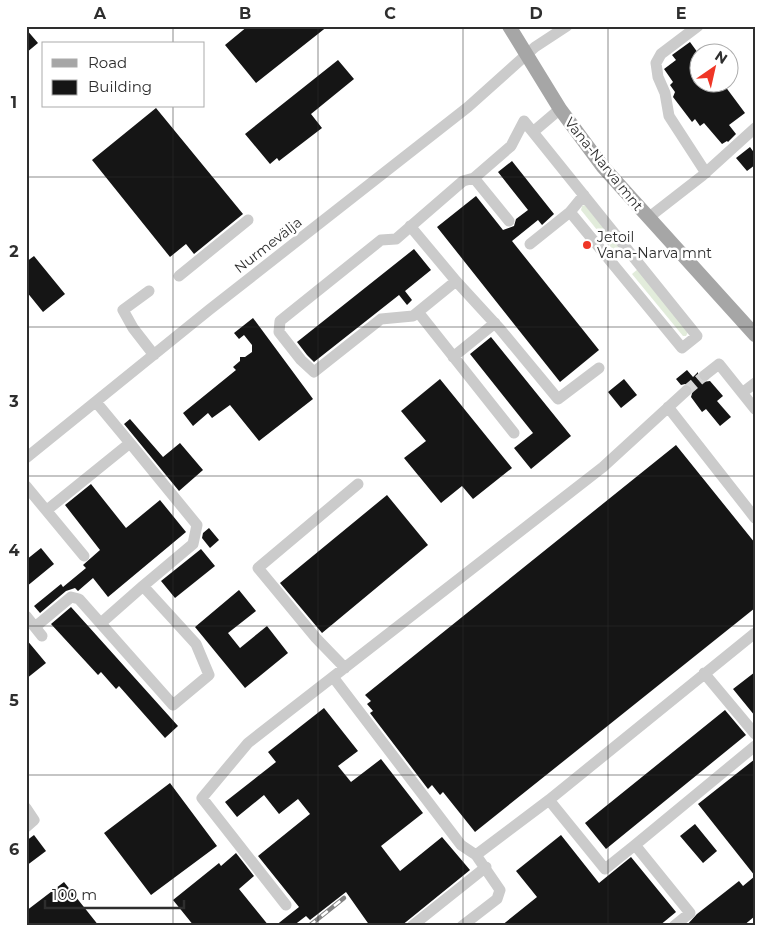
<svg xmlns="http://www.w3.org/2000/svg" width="781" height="952" viewBox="0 0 781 952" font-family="Montserrat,sans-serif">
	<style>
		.green { fill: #e2ecdb }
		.building { fill: #151515 }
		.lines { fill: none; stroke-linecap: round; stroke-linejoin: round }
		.minor-tunnel { stroke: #d5d5d5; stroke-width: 11; stroke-dasharray: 11 5.5; stroke-linecap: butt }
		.minor { stroke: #cbcbcb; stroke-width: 11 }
		.major { stroke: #a6a6a6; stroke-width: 14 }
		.rail-casing { stroke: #838383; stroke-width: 4.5 }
		.rail { stroke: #fff; stroke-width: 2.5; stroke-dasharray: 8; stroke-linecap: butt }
		.grid { fill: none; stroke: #2e2e2e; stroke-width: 1; stroke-opacity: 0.55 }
		.poi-dot { fill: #ef3626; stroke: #fff; stroke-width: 2 }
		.labels { text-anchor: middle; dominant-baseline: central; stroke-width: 5; stroke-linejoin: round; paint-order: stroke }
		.street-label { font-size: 14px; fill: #2e2e2e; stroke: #fff }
		.poi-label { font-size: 14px; fill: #2e2e2e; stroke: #fff; text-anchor: start }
		.neatline { fill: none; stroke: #2e2e2e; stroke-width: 2 }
		.grid-label { font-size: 16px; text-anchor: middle; font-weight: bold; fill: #2e2e2e }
	</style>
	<rect width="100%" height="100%" fill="#fff"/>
	<path class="green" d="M585,205L619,247L614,251L581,210L582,206Z
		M638,269L688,332L686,336H683L632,274Z"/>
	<path class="building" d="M248,26H328L256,83L225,45Z
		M26,29L38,43L26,53Z
		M690,42L698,53V82H722L745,113L729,125L736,134L728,142L727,141L722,144L704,123L700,126L695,119L692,122L673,97L675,92L670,85L673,82L664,69L676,60L672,55Z
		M338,60L354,79L311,114L322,128L279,161L277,158L270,164L245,134Z
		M156,108L243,214L194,254L186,244L170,257L92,160Z
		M750,147L755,154V165L747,171L736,158Z
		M512,161L554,214L542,225L538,220L512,241L599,350L560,382L437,227L476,196L503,230L514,226L516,219L528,210L498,172Z
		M414,249L431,270L405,291L412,300L407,305L399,295L314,362L307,355L297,342Z
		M34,256L65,294L43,312L26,291V262Z
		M253,318L313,399L259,441L230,405L212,418L208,413L193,426L183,413L236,370L233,367L240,361V357H245L252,352V345L244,335L239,339L234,333Z
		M491,337L571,436L531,469L514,448L533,433L470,354Z
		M687,370L693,377L698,372V377L702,382L710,381L723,396L717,401L731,417L720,426L706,409L702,412L691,397L693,390L691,386L685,384L681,385L676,379Z
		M440,379L512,468L473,499L462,486L441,503L404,458L426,441L401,411Z
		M624,379L637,395L621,408L608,392Z
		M130,419L163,457L180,443L203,470L179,491L124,424Z
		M676,445L755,543V608L475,832L443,792L440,795L432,785L428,789L370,713L373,711L367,704L371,701L365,695Z
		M91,484L126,528L160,500L186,532L108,597L93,578L78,591L75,588L66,591L40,613L34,606L61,584L63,587L86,568L83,565L100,550L65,505Z
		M387,495L428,545L322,633L280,583Z
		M209,528L219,540L210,548L202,538L203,533Z
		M41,548L54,564L26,587V560Z
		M201,549L215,566L175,598L161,581Z
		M239,590L256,611L228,633L240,648L267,626L288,653L245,688L195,627Z
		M71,607L178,726L165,738L119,686L116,689L101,672L98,675L51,624Z
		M26,639L46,663L26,679Z
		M755,672V716L733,689Z
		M324,708L358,751L338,766L351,782L381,759L423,813L381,846L400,871L442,837L470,870L401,926H370L346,892L310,920L306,916L293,926H275L299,907L258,856L310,814L298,799L279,814L264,795L237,817L225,802L276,762L268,752Z
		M725,710L746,735L606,849L585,823Z
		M755,759V876L698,804Z
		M170,783L217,846L151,895L104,833Z
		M695,824L717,851L703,863L680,836Z
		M34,835L46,851L26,866V841Z
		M561,835L599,883L631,857L676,912L659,926H501L537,897L516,871Z
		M236,853L254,876L239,889L269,926H194L173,900L219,863L221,866Z
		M755,876V916L743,926H686L697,914L739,881L743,886Z
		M64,882L99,926H26V911Z"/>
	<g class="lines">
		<path class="minor-tunnel" d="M686,391L705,375"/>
		<path class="minor" d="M698,26L661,54L656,63L658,77L665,93L669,116L706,173
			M533,132L560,109
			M648,218L702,176L755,128
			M509,221L474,178L511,146L524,121C582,193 639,264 697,336L682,348L570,212L584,195
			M410,226L456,281L413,316L381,319L314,372L301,360L279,332L280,321L381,240L396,239L463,181L474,178
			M530,244L570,212
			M179,276L248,220
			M456,281L500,329L558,399L599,368
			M149,291L123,310L133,328L154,355
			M418,312L514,433
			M453,357L495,323
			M705,375L719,364L755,409
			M742,393L755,383
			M668,407L755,518
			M26,458L209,310L468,107L535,47L567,26
			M26,486L84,556
			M47,510L130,443L96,402
			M26,616L42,636
			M101,623L143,586
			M35,627L71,597L79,599L173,705L209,675L196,644L143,586L193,544L197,525L130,443
			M345,668L316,638L258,568L358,484
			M704,673L755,734
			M333,677L461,845L476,855
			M549,800L605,869L635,845L690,913L674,926
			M26,808L34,820L26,827
			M635,845L755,746
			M286,905L202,798L248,743L603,467L686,391
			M412,926L486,867
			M462,926L497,899L500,890L476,855L549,800L755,633"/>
		<path class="major" d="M509,26L560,109L603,167L755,335"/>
		<defs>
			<path id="rail" d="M309,926L344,898"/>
		</defs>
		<use href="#rail" class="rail-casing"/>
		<use href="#rail" class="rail"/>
	</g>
	<path class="grid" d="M173,26V44M318,26V926M463,26V926M608,26V926M173,106V926M26,177H755M26,327H755M26,476H755M26,626H755M26,775H755"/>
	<circle class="poi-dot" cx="587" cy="245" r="5"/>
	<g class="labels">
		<g class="street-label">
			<text transform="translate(604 164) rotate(51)">Vana-Narva mnt</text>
			<text transform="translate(268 245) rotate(-38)">Nurmevälja</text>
		</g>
		<g class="poi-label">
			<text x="597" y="237">Jetoil<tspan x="597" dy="16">Vana-Narva mnt</tspan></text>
		</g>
	</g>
	<rect width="781" height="952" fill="none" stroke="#ffffff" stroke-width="55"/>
	<rect x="42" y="42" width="162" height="65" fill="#ffffff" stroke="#ababab"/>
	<rect x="52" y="59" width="25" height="8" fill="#a6a6a6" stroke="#ababab"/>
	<text x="88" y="68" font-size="15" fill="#2e2e2e">Road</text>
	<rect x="52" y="80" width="25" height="15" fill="#151515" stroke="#ababab"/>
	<text x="88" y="92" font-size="15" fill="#2e2e2e">Building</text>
	<g transform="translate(714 68) rotate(34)"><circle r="24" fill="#ffffff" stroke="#ababab"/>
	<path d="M0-4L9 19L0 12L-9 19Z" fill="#ef3626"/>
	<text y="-8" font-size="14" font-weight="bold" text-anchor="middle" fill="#2e2e2e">N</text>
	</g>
	<path d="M45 900v8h139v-8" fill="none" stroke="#2e2e2e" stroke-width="2.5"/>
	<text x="52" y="900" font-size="15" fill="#2e2e2e" stroke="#ffffff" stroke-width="4" paint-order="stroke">100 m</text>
	<rect x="28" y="28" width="726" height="896" class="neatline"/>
	<g class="grid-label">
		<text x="100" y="19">A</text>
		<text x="245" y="19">B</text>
		<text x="390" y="19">C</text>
		<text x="536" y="19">D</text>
		<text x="681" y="19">E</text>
		<text x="14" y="108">1</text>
		<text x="14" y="257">2</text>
		<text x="14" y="407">3</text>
		<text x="14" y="556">4</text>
		<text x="14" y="706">5</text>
		<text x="14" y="855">6</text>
	</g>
</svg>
